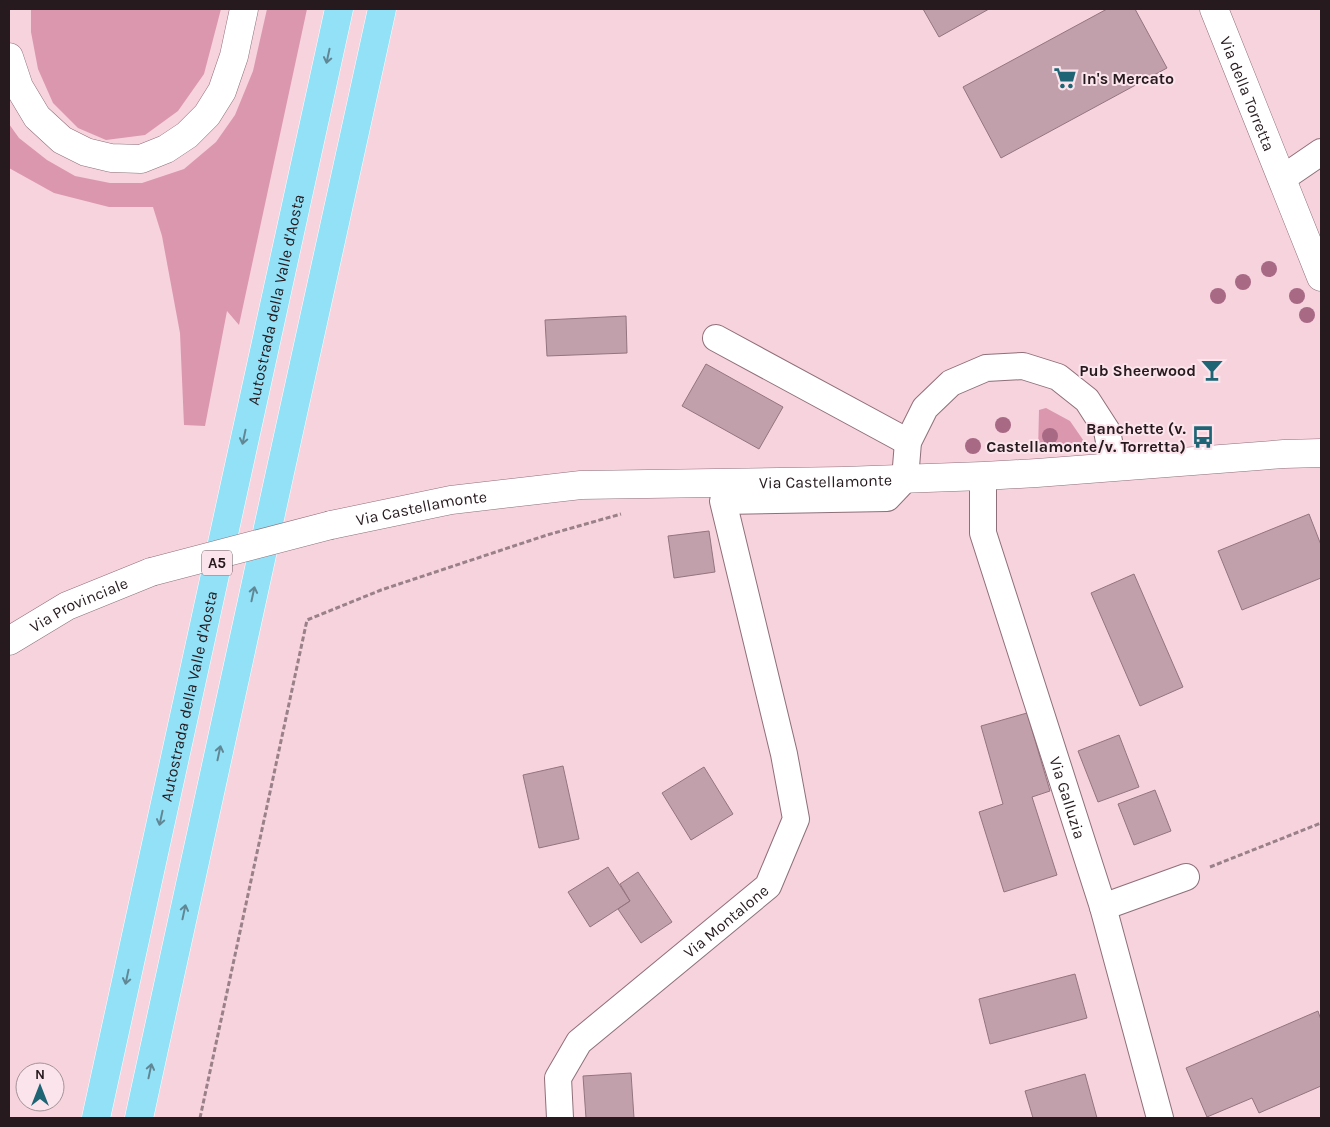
<svg xmlns="http://www.w3.org/2000/svg" width="1330" height="1127" viewBox="0 0 1330 1127" font-family="Karla,sans-serif">
	<style>
		.green { fill: #db97ae }
		.building { fill: #c2a0ab; stroke: #94747f }
		.lines { fill: none; stroke-linecap: round; stroke-linejoin: round }
		.street-casing { stroke: #8f6f79; stroke-width: 28 }
		.secondary-casing { stroke: #8f6f79; stroke-width: 29 }
		.highway-casing { stroke: #fff; stroke-width: 29 }
		.path { stroke: #9a8189; stroke-width: 3; stroke-dasharray: 5 2.5; stroke-linecap: butt }
		.street { stroke: #fff; stroke-width: 26 }
		.secondary { stroke: #fff; stroke-width: 28 }
		.highway { stroke: #92e1f7; stroke-width: 28 }
		.secondary-bridge-casing { stroke: #8f6f79; stroke-width: 29; stroke-linecap: butt }
		.secondary-bridge { stroke: #fff; stroke-width: 28 }
		.tree { fill: #a86984 }
		.oneway { stroke: #618795 }
		.labels { text-anchor: middle; dominant-baseline: central; stroke-width: 4; stroke-linejoin: round; paint-order: stroke }
		.shield { fill: #fbe4eb; stroke: #66575c; stroke-width: 1 }
		.shield-label { font-size: 15px; font-weight: bold; fill: #261a1e }
		.poi-label { font-size: 16px; font-weight: bold; fill: #261a1e; stroke: #fbe4eb; text-anchor: end }
		.street-label { font-size: 16px; fill: #261a1e; stroke: #fbe4eb }
	</style>
	<rect width="100%" height="100%" fill="#f7d3de"/>
	<path class="green" d="M31,9H221L204,74L178,111L145,135L106,140L78,128L53,103L38,69L31,32Z
		M267,9H307L239,325L227,311L205,426L184,425L180,333L162,236L153,207H109L54,193L9,168V124L19,138L47,160L75,176L110,183H142L184,169L216,142L235,115L253,71Z
		M1046,408L1070,421L1090,450L1038,453L1039,410Z"/>
	<path class="building" d="M923,9H989L939,37Z
		M1107,9H1135L1167,68L1001,158L963,87Z
		M626,316L627,353L547,356L545,320Z
		M706,364L783,407L759,449L682,406Z
		M1309,514L1321,545V578L1242,610L1218,551Z
		M709,531L715,572L674,578L668,536Z
		M1134,574L1183,687L1140,706L1091,593Z
		M1027,713L1050,791L1032,797L1057,875L1004,892L979,812L1003,804L981,726Z
		M1119,735L1139,787L1098,802L1078,751Z
		M563,766L579,839L539,848L523,775Z
		M704,767L733,814L691,840L662,793Z
		M1155,790L1171,831L1134,845L1118,804Z
		M608,867L630,901L590,927L568,892Z
		M638,872L672,922L641,943L618,909L630,901L620,884Z
		M1075,974L1087,1018L990,1044L979,999Z
		M1318,1011L1321,1020V1086L1259,1113L1252,1098L1207,1117L1186,1068Z
		M631,1073L634,1118H586L583,1076Z
		M1085,1074L1097,1118H1033L1025,1091Z"/>
	<g class="lines">
		<defs>
			<g id="street">
				<path d="M1283,178L1321,152"/>
				<path d="M716,338L908,442"/>
				<path id="s1" d="M983,476V533L1103,907L1160,1118"/>
				<path d="M1103,907L1186,877"/>
				<path id="s2" d="M560,1118L558,1078L579,1042L768,886L796,819L784,754L723,501L887,498L905,479L908,442L925,408L951,383L986,368L1023,366L1058,377L1087,400L1107,431L1114,467"/>
			</g>
			<g id="secondary">
				<path id="s3" d="M1214,9L1321,277"/>
				<path d="M9,57L19,87L37,117L62,140L86,152L111,158L141,159L166,149L187,135L207,115L222,91L234,56L244,9"/>
				<path id="s4" d="M331,525L451,500L581,485L843,481L983,476L1037,473L1284,454L1321,453"/>
				<path id="s5" d="M9,641L67,606L151,572"/>
			</g>
			<g id="highway">
				<path id="s6" d="M96,1118L339,9"/>
				<path d="M139,1118L279,477L382,9"/>
			</g>
		</defs>
		<use href="#street" class="street-casing"/>
		<use href="#secondary" class="secondary-casing"/>
		<use href="#highway" class="highway-casing"/>
		<path class="path" d="M1210,867L1321,823
			M200,1118L307,620L381,590L547,535L621,514"/>
		<use href="#street" class="street"/>
		<use href="#secondary" class="secondary"/>
		<use href="#highway" class="highway"/>
		<defs>
			<path id="secondary-bridge" d="M151,572L331,525"/>
		</defs>
		<use href="#secondary-bridge" class="secondary-bridge-casing"/>
		<use href="#secondary-bridge" class="secondary-bridge"/>
	</g>
	<g class="tree">
		<circle cx="1269" cy="269" r="8"/>
		<circle cx="1243" cy="282" r="8"/>
		<circle cx="1218" cy="296" r="8"/>
		<circle cx="1297" cy="296" r="8"/>
		<circle cx="1307" cy="315" r="8"/>
		<circle cx="1003" cy="425" r="8"/>
		<circle cx="1050" cy="436" r="8"/>
		<circle cx="973" cy="446" r="8"/>
	</g>
	<defs><path id="oneway-shaft" d="M-6 0H5M1.5-3L5.5 0L1.5 3" fill="none" stroke-width="1.6" stroke-linecap="round" stroke-linejoin="round" transform="scale(1.25)"/></defs>
	<g class="oneway">
		<use href="#oneway-shaft" transform="translate(328 56) rotate(102)"/>
		<use href="#oneway-shaft" transform="translate(244 437) rotate(102)"/>
		<use href="#oneway-shaft" transform="translate(253 594) rotate(-78)"/>
		<use href="#oneway-shaft" transform="translate(219 753) rotate(-78)"/>
		<use href="#oneway-shaft" transform="translate(161 818) rotate(102)"/>
		<use href="#oneway-shaft" transform="translate(184 912) rotate(-78)"/>
		<use href="#oneway-shaft" transform="translate(127 977) rotate(102)"/>
		<use href="#oneway-shaft" transform="translate(150 1071) rotate(-78)"/>
	</g>
	<defs>
		<symbol id="supermarket-bare" viewBox="-9 -9 18 18"><path d="M-6-5.5h2.5l.6 2H6L4.5 2H-2.5L-4.4-4H-6ZM-1.5 3.2a1.3 1.3 0 1 0 .1 0ZM3 3.2a1.3 1.3 0 1 0 .1 0Z" fill="#1e6474" stroke="#fbe4eb" stroke-width="2.5" paint-order="stroke"/></symbol>
		<symbol id="bar-bare" viewBox="-9 -9 18 18"><path d="M-6-5H6L.8 .8V4.5H3.5V6h-7V4.5H-.8V.8Z" fill="#1e6474" stroke="#fbe4eb" stroke-width="2.5" paint-order="stroke"/></symbol>
		<symbol id="bus-bare" viewBox="-9 -9 18 18"><path d="M-5-6H5V4H4V6H2V4H-2V6H-4V4H-5ZM-3.5-4V0h7V-4ZM-3.5 1.2v1.5H-2V1.2ZM2 1.2v1.5H3.5V1.2Z" fill="#1e6474" stroke="#fbe4eb" stroke-width="2.5" paint-order="stroke"/></symbol>
	</defs>
	<g fill-rule="evenodd">
		<use href="#supermarket-bare" x="1049" y="62" width="32" height="32"/>
		<use href="#bar-bare" x="1196" y="354" width="32" height="32"/>
		<use href="#bus-bare" x="1187" y="421" width="32" height="32"/>
	</g>
	<g class="labels">
		<rect class="shield" x="202" y="550.5" width="30" height="25" rx="4"/>
		<g class="shield-label">
			<text x="217" y="563">A5</text>
		</g>
		<g class="poi-label">
			<text x="1082" y="78" text-anchor="start">In's Mercato</text>
			<text x="1196" y="370">Pub Sheerwood</text>
			<text x="1186" y="428">Banchette (v.<tspan x="1186" dy="18">Castellamonte/v. Torretta)</tspan></text>
		</g>
		<g class="street-label">
			<text stroke="none"><textPath href="#s3" startOffset="91">Via della Torretta</textPath></text>
			<text stroke="none"><textPath href="#s6" startOffset="838">Autostrada della Valle d'Aosta</textPath></text>
			<text stroke="none"><textPath href="#s4" startOffset="498">Via Castellamonte</textPath></text>
			<text stroke="none"><textPath href="#s4" startOffset="92">Via Castellamonte</textPath></text>
			<text stroke="none"><textPath href="#s5" startOffset="79">Via Provinciale</textPath></text>
			<text stroke="none"><textPath href="#s6" startOffset="432">Autostrada della Valle d'Aosta</textPath></text>
			<text stroke="none"><textPath href="#s1" startOffset="335">Via Galluzia</textPath></text>
			<text stroke="none"><textPath href="#s2" startOffset="272">Via Montalone</textPath></text>
		</g>
	</g>
	<rect width="1330" height="1127" fill="none" stroke="#261a1e" stroke-width="20"/>
	<g transform="translate(40 1087)"><circle r="24" fill="#fbe4eb" stroke="#a69399"/>
	<path d="M0-4L9 19L0 12L-9 19Z" fill="#1e6474"/>
	<text y="-8" font-size="14" font-weight="bold" text-anchor="middle" fill="#261a1e">N</text>
	</g>
</svg>
